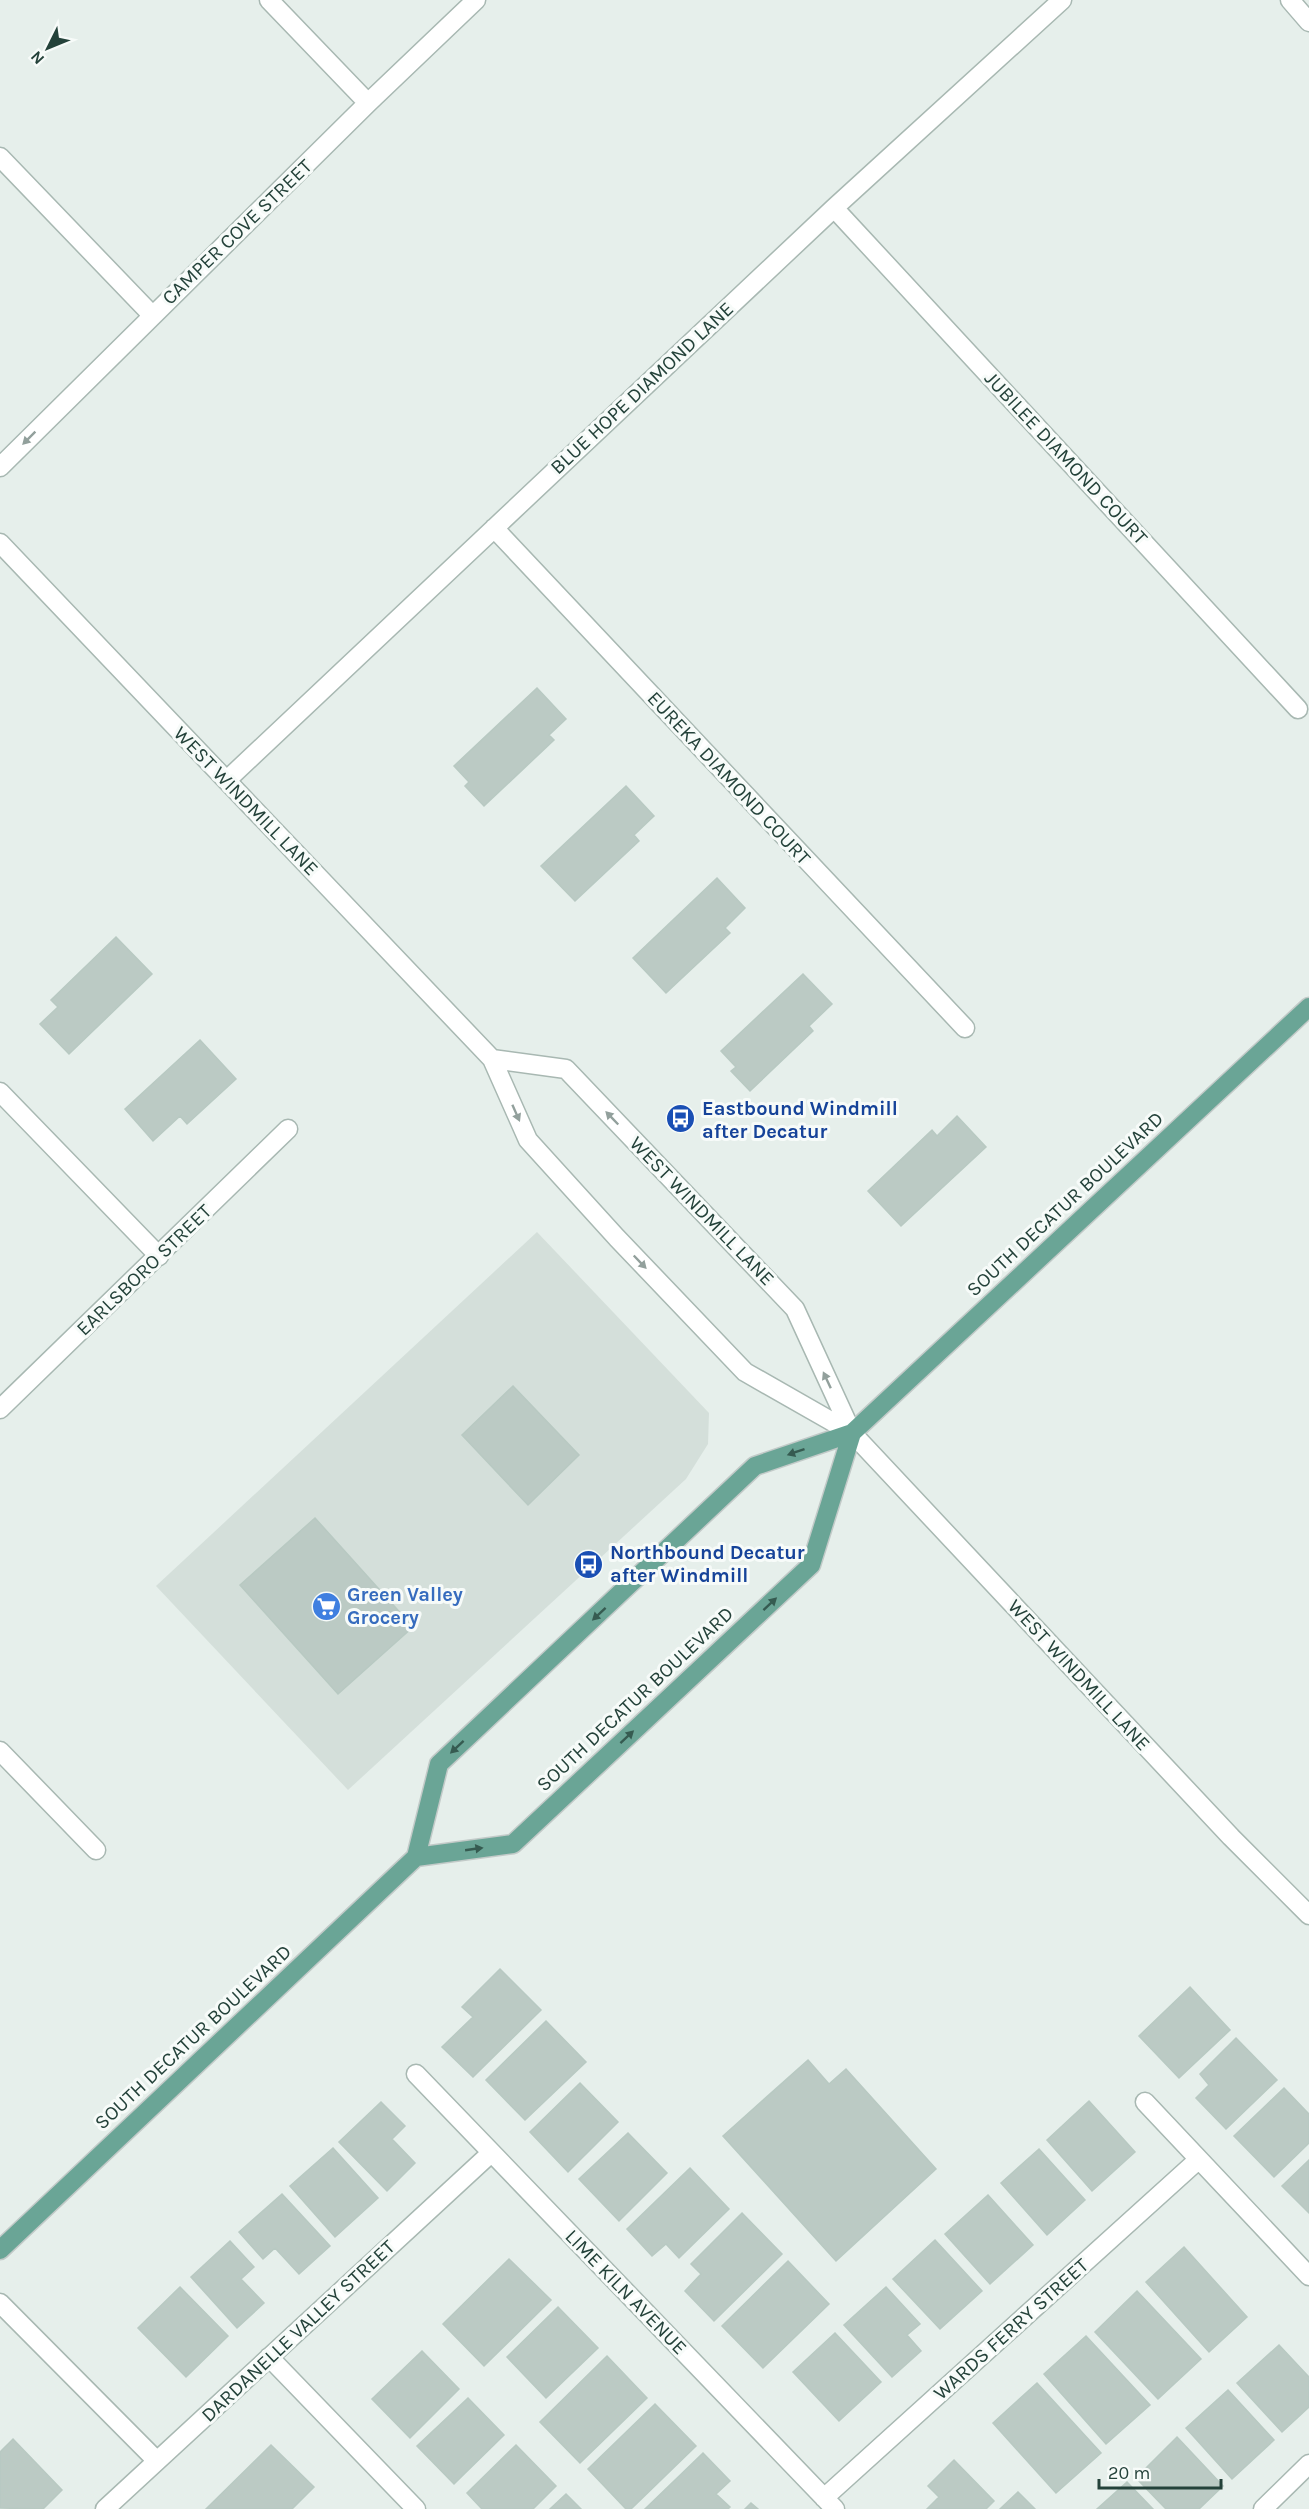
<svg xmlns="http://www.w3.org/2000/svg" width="1309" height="2509" viewBox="0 0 1309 2509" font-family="Karla,sans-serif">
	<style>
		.built { fill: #d4dfda }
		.building { fill: #bbcac4; stroke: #b8c9c2; stroke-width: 1.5 }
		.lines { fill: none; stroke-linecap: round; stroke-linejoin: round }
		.minor-casing { stroke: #a8b8b2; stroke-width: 21 }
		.tertiary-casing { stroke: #a8b8b2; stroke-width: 21 }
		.primary-casing { stroke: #c2cac8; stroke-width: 21 }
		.minor { stroke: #fff; stroke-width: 18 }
		.tertiary { stroke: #fff; stroke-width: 18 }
		.primary { stroke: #6aa596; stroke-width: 18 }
		.oneway { fill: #92a09c }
		.oneway2 { fill: #365b51 }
		.labels { text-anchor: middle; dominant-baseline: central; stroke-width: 6; stroke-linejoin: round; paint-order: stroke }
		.street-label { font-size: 20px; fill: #24423a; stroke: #f7fbf9 }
		.transit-label { font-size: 20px; font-weight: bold; fill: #164399; stroke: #f7fbf9; text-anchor: start }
		.shop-label { font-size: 20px; font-weight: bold; fill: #366cbe; stroke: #f7fbf9; text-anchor: start }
	</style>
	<rect width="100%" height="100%" fill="#e6efeb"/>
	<path class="built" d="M537,1232L709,1413L708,1444L686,1479L348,1790L156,1586Z"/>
	<path class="building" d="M537,688L566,719L549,735L554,740L484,806L465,786L469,782L454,766Z
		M626,786L654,816L634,835L639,841L575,901L541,866Z
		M717,878L745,908L725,928L730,933L666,993L633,958Z
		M116,937L152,974L69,1054L40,1024L58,1007L51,1000Z
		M803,974L832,1004L809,1026L813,1031L750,1091L731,1071L736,1067L721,1051Z
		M200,1040L236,1079L187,1124L180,1116L153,1141L125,1109Z
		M957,1116L986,1147L901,1226L868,1191L932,1130L937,1136Z
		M513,1386L579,1455L528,1505L462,1435Z
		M315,1518L413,1627L338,1694L240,1585Z
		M500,1969L541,2010L473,2077L442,2047L473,2017L462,2007Z
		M1190,1987L1230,2030L1179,2078L1139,2036Z
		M546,2021L586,2062L525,2120L486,2080Z
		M1236,2038L1277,2080L1226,2129L1196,2098L1209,2085L1200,2074Z
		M808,2060L829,2084L846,2069L936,2169L836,2261L723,2136Z
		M580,2083L618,2122L568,2172L530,2132Z
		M1284,2088L1309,2114V2143L1274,2177L1234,2136Z
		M1089,2101L1135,2152L1092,2191L1047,2140Z
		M381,2102L405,2126L392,2139L415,2163L387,2191L339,2142Z
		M628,2133L667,2173L619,2221L579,2179Z
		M333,2148L378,2198L335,2237L290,2186Z
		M1039,2149L1085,2200L1047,2235L1001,2183Z
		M1309,2160V2213L1282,2186Z
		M690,2168L729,2209L679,2258L666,2244L652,2256L627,2229Z
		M282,2194L330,2246L299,2274L275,2248L263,2259L239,2232Z
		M988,2195L1033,2245L990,2284L945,2234Z
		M742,2213L782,2254L714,2321L685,2291L701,2274L691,2264Z
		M935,2240L982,2291L940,2329L893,2279Z
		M230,2241L254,2267L241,2279L264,2303L237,2328L191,2277Z
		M1184,2247L1247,2317L1209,2352L1146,2282Z
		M509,2259L551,2300L484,2366L443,2324Z
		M788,2261L829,2304L763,2368L722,2326Z
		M180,2287L228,2336L186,2377L138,2328Z
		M886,2287L920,2324L907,2335L921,2351L892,2377L844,2325Z
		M1137,2291L1201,2359L1158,2399L1095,2332Z
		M558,2307L598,2348L546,2398L507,2357Z
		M835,2333L881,2382L839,2421L793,2372Z
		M1086,2336L1150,2405L1106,2444L1044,2374Z
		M1279,2345L1309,2377V2407L1282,2432L1237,2383Z
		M422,2351L459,2389L410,2438L372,2399Z
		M607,2356L647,2398L580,2463L540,2422Z
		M1037,2383L1101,2453L1056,2493L993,2423Z
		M1228,2390L1274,2440L1232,2479L1186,2428Z
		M468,2398L504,2435L454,2484L417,2446Z
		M655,2404L696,2446L631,2509H626L588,2469Z
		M1177,2437L1223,2486L1199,2509H1166L1136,2478Z
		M13,2439L62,2490L43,2509L0,2508V2452Z
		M271,2445L314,2487L292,2509H206Z
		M516,2445L556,2486L533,2509H482L467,2493Z
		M703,2453L730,2481L716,2494L730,2507L728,2509H645Z
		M954,2460L994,2501L986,2509H927L939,2497L928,2486Z
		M1127,2482L1153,2509H1097Z
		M1018,2492L1035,2509H1000Z
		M566,2494L581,2509H550Z
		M751,2503L758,2509H745Z"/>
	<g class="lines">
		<defs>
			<path id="minor" d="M269,0L368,103
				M1290,0L1309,22
				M0,157L152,315
				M834,208L1298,709
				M0,467L368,103L476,0
				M494,528L965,1028
				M227,780L834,208L1062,0
				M0,1092L159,1256
				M0,1409L288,1129
				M0,1751L96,1850
				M416,2074L835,2509
				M1145,2102L1309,2276
				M0,2303L157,2461
				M269,2357L416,2509
				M824,2498L1198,2160
				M105,2509L491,2153
				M1263,2509L1309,2464"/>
			<path id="tertiary" d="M0,543L492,1059L528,1140L617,1238L745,1372L852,1433L1231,1837L1309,1915
				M492,1059L566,1069L795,1309L852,1433"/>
			<path id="primary" d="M416,1857L513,1844L811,1565L852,1433
				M0,2250L416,1857L439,1764L755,1466L852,1433L1309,1007"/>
		</defs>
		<use href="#minor" class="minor-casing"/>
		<use href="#tertiary" class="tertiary-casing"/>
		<use href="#primary" class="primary-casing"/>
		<use href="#minor" class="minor"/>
		<use href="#tertiary" class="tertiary"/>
		<use href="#primary" class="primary"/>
	</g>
	<defs><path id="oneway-solid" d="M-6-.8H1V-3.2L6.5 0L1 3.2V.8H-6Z" transform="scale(1.5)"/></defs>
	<g class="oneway">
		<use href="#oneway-solid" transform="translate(29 438) rotate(135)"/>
		<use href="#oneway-solid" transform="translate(516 1113) rotate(66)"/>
		<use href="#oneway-solid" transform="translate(612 1118) rotate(-134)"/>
		<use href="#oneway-solid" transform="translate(640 1262) rotate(46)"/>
		<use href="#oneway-solid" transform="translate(827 1380) rotate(-115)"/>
	</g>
	<g class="oneway2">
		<use href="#oneway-solid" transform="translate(796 1452) rotate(161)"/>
		<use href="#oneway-solid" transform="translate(770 1604) rotate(-43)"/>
		<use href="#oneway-solid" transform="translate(599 1614) rotate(137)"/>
		<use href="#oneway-solid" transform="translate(627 1737) rotate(-43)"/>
		<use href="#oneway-solid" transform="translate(457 1747) rotate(137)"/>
		<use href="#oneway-solid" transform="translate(474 1849) rotate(-8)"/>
	</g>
	<defs>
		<symbol id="bus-disc" viewBox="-11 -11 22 22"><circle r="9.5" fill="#1a4fb4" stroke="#f7fbf9"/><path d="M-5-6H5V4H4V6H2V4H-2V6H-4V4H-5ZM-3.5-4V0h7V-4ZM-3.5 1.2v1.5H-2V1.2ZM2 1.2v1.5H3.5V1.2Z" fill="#fff"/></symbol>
		<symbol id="supermarket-disc" viewBox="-11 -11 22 22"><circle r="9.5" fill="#3f7fe0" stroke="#f7fbf9"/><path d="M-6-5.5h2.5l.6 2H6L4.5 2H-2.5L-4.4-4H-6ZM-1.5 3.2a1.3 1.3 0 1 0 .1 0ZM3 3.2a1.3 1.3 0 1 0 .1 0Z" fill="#fff"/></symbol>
	</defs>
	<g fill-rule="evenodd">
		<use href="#bus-disc" x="664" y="1102" width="33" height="33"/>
		<use href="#bus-disc" x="572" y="1548" width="33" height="33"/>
		<use href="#supermarket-disc" x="310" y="1590" width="33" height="33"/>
	</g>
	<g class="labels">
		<g class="street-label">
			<text transform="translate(237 232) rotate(-44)">CAMPER COVE STREET</text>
			<text transform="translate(642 388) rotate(-43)">BLUE HOPE DIAMOND LANE</text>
			<text transform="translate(1066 458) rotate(47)">JUBILEE DIAMOND COURT</text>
			<text transform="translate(729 778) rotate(47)">EUREKA DIAMOND COURT</text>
			<text transform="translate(246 801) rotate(46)">WEST WINDMILL LANE</text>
			<text transform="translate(1065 1204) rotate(-43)">SOUTH DECATUR BOULEVARD</text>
			<text transform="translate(702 1211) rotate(46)">WEST WINDMILL LANE</text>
			<text transform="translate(144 1270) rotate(-44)">EARLSBORO STREET</text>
			<text transform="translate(1079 1675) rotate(47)">WEST WINDMILL LANE</text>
			<text transform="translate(635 1699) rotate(-43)">SOUTH DECATUR BOULEVARD</text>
			<text transform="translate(193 2037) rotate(-43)">SOUTH DECATUR BOULEVARD</text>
			<text transform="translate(626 2292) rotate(46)">LIME KILN AVENUE</text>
			<text transform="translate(1011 2329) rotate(-42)">WARDS FERRY STREET</text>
			<text transform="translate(298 2331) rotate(-43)">DARDANELLE VALLEY STREET</text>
		</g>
		<g class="transit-label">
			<text x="702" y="1108">Eastbound Windmill<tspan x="702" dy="23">after Decatur</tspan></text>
			<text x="610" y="1552">Northbound Decatur<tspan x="610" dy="23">after Windmill</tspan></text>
		</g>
		<g class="shop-label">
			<text x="347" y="1594">Green Valley<tspan x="347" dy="23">Grocery</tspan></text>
		</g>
	</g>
	<g transform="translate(48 48) rotate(227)" stroke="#f7fbf9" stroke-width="4.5" paint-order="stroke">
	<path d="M0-4.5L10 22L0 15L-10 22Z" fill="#24423a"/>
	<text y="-9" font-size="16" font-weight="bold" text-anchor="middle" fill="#24423a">N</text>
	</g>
	<path d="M1099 2479v9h122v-9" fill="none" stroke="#24423a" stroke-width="3"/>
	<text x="1108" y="2479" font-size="18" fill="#24423a" stroke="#f7fbf9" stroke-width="4.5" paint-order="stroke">20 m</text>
</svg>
